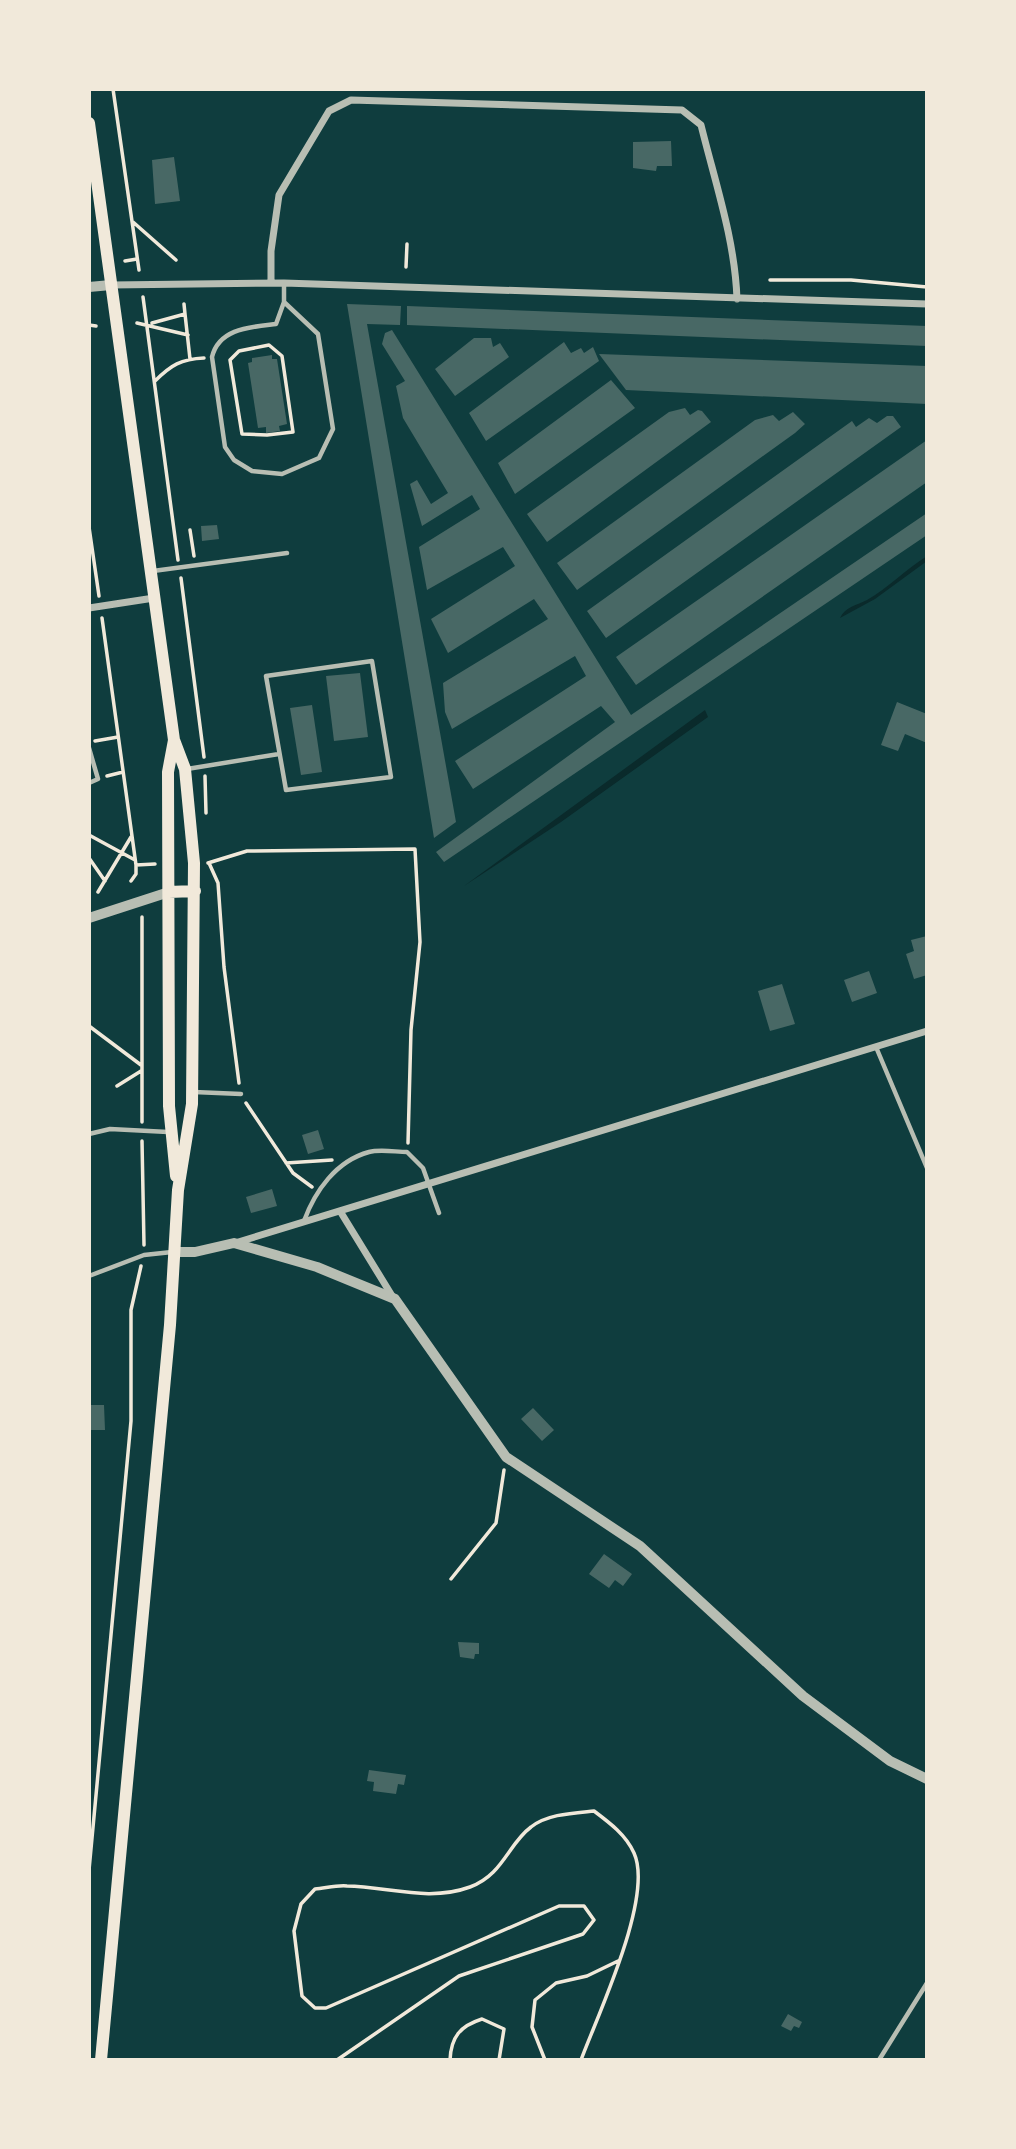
<svg xmlns="http://www.w3.org/2000/svg" width="1016" height="2149" viewBox="0 0 1016 2149" font-family="'Public Sans',sans-serif">
	<style>
		.water { fill: #0a2a2b }
		.building { fill: #486865 }
		.lines { fill: none; stroke-linecap: round; stroke-linejoin: round }
		.path { stroke: #f1e9da; stroke-width: 3.5 }
		.service { stroke: #b8beb3; stroke-width: 4.5 }
		.minor { stroke: #b8beb3; stroke-width: 7 }
		.tertiary { stroke: #b8beb3; stroke-width: 10 }
		.primary { stroke: #f1e9da; stroke-width: 12 }
	</style>
	<rect width="100%" height="100%" fill="#0f3d3e"/>
	<path class="water" d="M927,556V561L875,599L840,618C845,607 857,605 867,600C888,588 906,569 927,556Z
		M705,710L708,717L561,822L464,886Z"/>
	<path class="building" d="M671,141L672,166H657L656,171L633,168V142Z
		M174,157L180,201L155,204L152,160Z
		M347,304L401,306L400,325L367,324L456,822L434,838Z
		M407,306L927,326V346L407,325Z
		M392,330L631,715L927,513V535L444,862L436,852L615,722L601,706L473,789L455,761L586,676L575,656L452,729L445,712L443,683L548,619L534,599L448,653L431,619L515,566L503,547L427,590L419,547L480,509L472,495L422,526L410,484L417,480L431,504L448,493L403,418L396,386L405,381L382,344L385,333Z
		M474,338H491L493,347L500,343L509,357L455,396L435,369Z
		M564,342L571,353L581,348L584,353L593,347L599,361L486,441L469,413Z
		M599,354L927,366V404L626,390Z
		M272,355V359H277L287,424L279,426L280,431L266,433V427L258,428L248,363L252,362V358Z
		M611,380L635,408L515,494L498,463Z
		M685,408L690,415L698,410L702,411L711,422L547,542L527,514L669,412Z
		M793,412L805,424L795,433L577,590L557,563L755,420L773,415L779,421Z
		M887,416H893L901,427L606,638L587,611L852,421L856,427L869,418L877,423Z
		M927,440V482L636,685L616,657Z
		M217,525L219,539L202,541L201,526Z
		M360,673L368,737L334,741L326,676Z
		M897,702L927,714V743L905,734L898,751L881,745Z
		M312,705L322,772L301,775L290,708Z
		M927,936V975L914,979L906,954L914,951L911,940Z
		M869,971L877,993L852,1002L844,980Z
		M782,984L795,1024L770,1031L758,991Z
		M318,1130L324,1149L308,1154L302,1135Z
		M272,1189L277,1206L251,1213L246,1197Z
		M89,1405H104L105,1430H89Z
		M533,1408L554,1430L542,1441L521,1419Z
		M604,1554L632,1574L623,1586L615,1580L609,1588L589,1574Z
		M458,1642L479,1643V1654H475L474,1659L460,1657Z
		M369,1770L406,1775L404,1785L398,1784L396,1794L373,1791L374,1782L367,1781Z
		M788,2014L802,2022L799,2028L794,2026L791,2031L781,2026Z"/>
	<g class="lines">
		<path class="path" d="M113,89L139,270
			M133,222L176,260
			M125,261L137,259
			M406,267L407,244
			M770,280H851L927,287
			M143,297L178,560
			M185,314L190,359
			M137,323L188,335
			M152,323L185,314L184,304
			M89,325L96,326
			M269,345L282,356L293,432L267,435L242,434L230,360L239,351Z
			M155,381C171,365 181,359 204,358
			M89,527L99,596
			M190,530L194,556
			M181,578L204,757
			M102,618L136,865V874L131,881
			M95,741L118,737
			M107,776L123,772
			M205,776L206,813
			M89,835L135,860
			M89,858L105,881
			M208,863L247,851L415,849L420,942L411,1030L408,1143
			M209,863L218,883L224,967L239,1083
			M136,865L155,864
			M98,892L131,837
			M89,1026L141,1065
			M117,1086L141,1071
			M246,1103L293,1173L312,1187
			M142,1122V917
			M142,1141L144,1245
			M286,1163L332,1160
			M451,1579L496,1523L504,1470
			M89,1870L131,1421V1310L141,1266
			M337,2060L459,1976L583,1934L594,1920L584,1906H559L326,2008H315L302,1996L294,1931L301,1904L315,1889C326,1888 337,1885 347,1886C389,1887 429,1902 470,1887C503,1875 508,1844 531,1827C547,1814 574,1813 594,1811C610,1823 626,1835 634,1853C654,1897 598,2014 581,2060
			M450,2060C451,2037 460,2026 482,2019L504,2029L499,2060
			M545,2060L532,2027L535,2000L556,1983L587,1976L618,1961"/>
		<path class="service" d="M284,283V302L276,324C251,327 219,328 212,357L225,447L234,460L252,471L282,474L319,458L333,429L318,334L284,302
			M153,571L287,553
			M372,661L391,777L286,790L266,676Z
			M89,748L98,779L89,783
			M187,769L279,754
			M876,1047L927,1168
			M194,1092L241,1094
			M89,1134L110,1129L168,1132
			M304,1221C315,1191 336,1161 369,1152C380,1149 396,1152 407,1152L423,1168L439,1213
			M89,1276L144,1255L172,1252
			M879,2060L927,1983"/>
		<path class="minor" d="M271,283V251L279,195L329,111L351,100L682,110L701,125C715,182 735,240 737,299
			M111,285L284,283L927,304
			M89,608L154,598
			M340,1211L394,1299
			M235,1243L927,1031"/>
		<path class="tertiary" d="M89,287L111,285
			M89,918L169,892
			M175,1252H195L234,1243L317,1267L395,1299L506,1457L640,1546L803,1696L890,1761L927,1779"/>
		<path class="primary" d="M89,123L174,740L185,769L194,863L192,1104L178,1190L170,1325L101,2060
			M174,740L168,772L169,1106L176,1176
			M169,892L195,891"/>
	</g>
	<rect width="1016" height="2149" fill="none" stroke="#f1e9da" stroke-width="182"/>
</svg>
